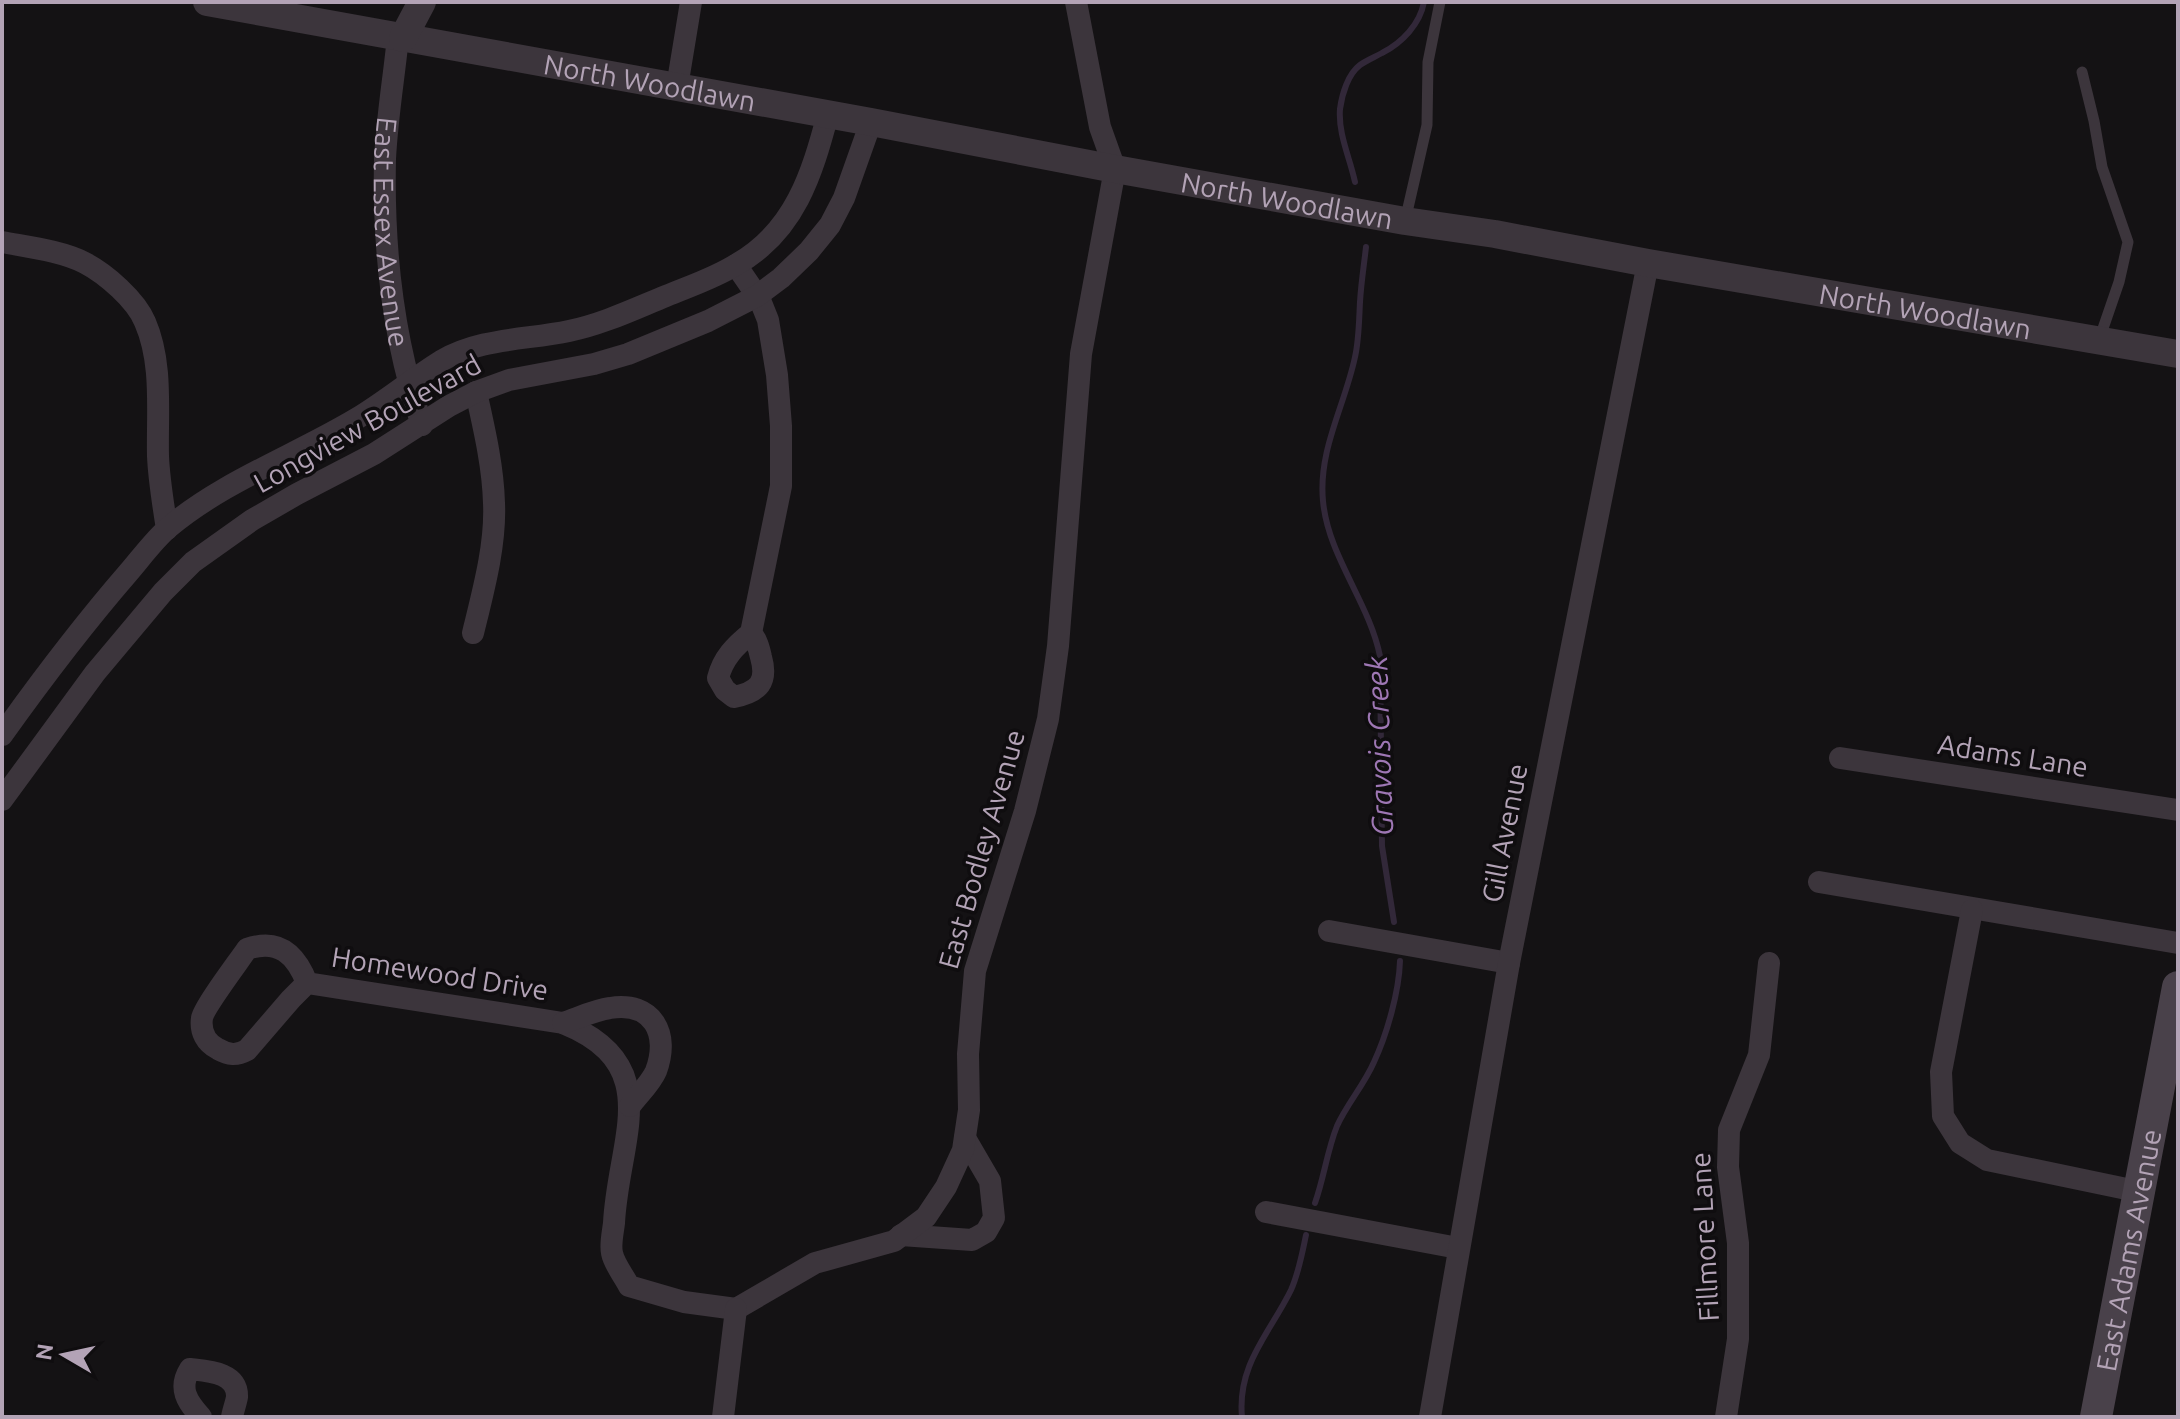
<svg xmlns="http://www.w3.org/2000/svg" width="2180" height="1419" viewBox="0 0 2180 1419" font-family="Ubuntu,sans-serif">
	<style>
		.lines { fill: none; stroke-linecap: round; stroke-linejoin: round }
		.stream { stroke: #322839; stroke-width: 6 }
		.service { stroke: #3c353c; stroke-width: 11 }
		.minor { stroke: #3c353c; stroke-width: 22 }
		.tertiary { stroke: #3c353c; stroke-width: 28 }
		.secondary { stroke: #49414a; stroke-width: 32 }
		.labels { text-anchor: middle; dominant-baseline: central; stroke-width: 7; stroke-linejoin: round; paint-order: stroke }
		.street-label { font-size: 28px; fill: #b3a3b6; stroke: #0f0d0f }
		.water-label { font-size: 30px; font-style: italic; fill: #9e77b4; stroke: #0f0d0f }
	</style>
	<rect width="100%" height="100%" fill="#141214"/>
	<g class="lines">
		<path class="stream" d="M1355,182C1350,158 1338,134 1340,109C1342,94 1348,74 1360,65C1367,60 1375,57 1382,53C1402,43 1420,24 1424,2
			M1366,247C1364,265 1361,284 1360,302C1359,320 1359,340 1355,357C1345,405 1318,450 1323,501C1328,556 1369,602 1380,656L1382,846L1394,922
			M1315,1203C1324,1178 1327,1151 1337,1126C1347,1104 1364,1085 1374,1062C1387,1034 1399,992 1400,961
			M1242,1417C1237,1364 1270,1333 1291,1290C1299,1272 1302,1254 1306,1235"/>
		<path class="service" d="M2082,72L2094,121L2102,167L2128,242L2119,282L2099,340
			M1405,221L1427,125L1428,62L1440,2"/>
		<g class="minor">
			<path id="s1" d="M398,37C394,77 387,118 385,159C383,248 393,340 422,425"/>
			<path d="M677,87L691,2"/>
			<path d="M2,242C28,247 62,251 85,263C106,274 136,300 145,322C163,363 157,412 158,456C159,480 163,504 167,529"/>
			<path d="M736,265L760,300L768,320L777,375L781,426V486L751,633C757,640 759,648 761,657C768,682 759,692 734,697L725,690L718,678C723,658 735,646 751,633"/>
			<path d="M473,633C483,592 496,545 494,503C493,466 484,428 476,392"/>
			<path d="M2,735C42,679 83,625 128,573C141,558 154,540 168,528C222,482 296,455 356,419C386,401 412,379 441,361C480,338 526,340 569,331C603,324 634,309 666,296C690,286 715,278 737,264C795,231 812,174 828,114"/>
			<path d="M1840,758L2178,810"/>
			<path d="M2,800L95,673L163,592L193,562L252,520L297,494L374,454L449,406L476,392L509,380L594,364L628,354L708,321L757,296L781,278L809,251L830,225L844,198L871,122"/>
			<path d="M1819,882L2178,943"/>
			<path d="M1972,910L1941,1072L1943,1116L1960,1143L1987,1160L2141,1192"/>
			<path d="M1329,931L1509,963"/>
			<path d="M307,983L291,999L247,1050C236,1056 229,1055 218,1049C206,1043 200,1032 202,1018C204,1007 239,961 247,949C279,938 296,955 307,983L563,1023C667,1065 618,1139 614,1223C613,1232 610,1244 612,1253C614,1264 624,1276 629,1286L684,1302L736,1309"/>
			<path d="M563,1023C578,1018 595,1010 610,1008C653,1001 670,1034 656,1071C651,1083 638,1095 630,1106"/>
			<path d="M1266,1212L1458,1248"/>
			<path d="M901,1235L972,1240L986,1232L994,1218L990,1181L965,1138"/>
			<path d="M736,1309L815,1263L894,1241L926,1217L946,1187L963,1150L969,1110L968,1054L975,971L1025,811L1048,719L1058,646L1081,354L1115,169L1100,127L1076,2"/>
			<path d="M201,1417C187,1402 178,1388 190,1369C207,1371 238,1372 237,1397C236,1403 233,1411 232,1417"/>
			<path d="M723,1417L736,1309"/>
			<path d="M1430,1417L1509,963L1648,263"/>
			<path d="M1726,1417L1738,1339V1243L1728,1167L1729,1130L1759,1055L1769,963"/>
		</g>
		<g class="tertiary">
			<path id="s2" d="M207,2L871,122L1115,169L1405,221L1495,234L1648,263L2178,354"/>
			<path d="M403,38L422,2"/>
		</g>
		<path class="secondary" id="s3" d="M2096,1417L2178,987"/>
	</g>
	<g class="labels">
		<g class="street-label">
			<text stroke="none"><textPath href="#s2" startOffset="450">North Woodlawn</textPath></text>
			<text stroke="none"><textPath href="#s2" startOffset="1098">North Woodlawn</textPath></text>
			<text stroke="none"><textPath href="#s1" startOffset="196">East Essex Avenue</textPath></text>
			<text stroke="none"><textPath href="#s2" startOffset="1746">North Woodlawn</textPath></text>
			<text transform="translate(367 423) rotate(-29)">Longview Boulevard</text>
			<text transform="translate(2013 755) rotate(9)">Adams Lane</text>
			<text transform="translate(1504 833) rotate(-79)">Gill Avenue</text>
			<text transform="translate(981 849) rotate(-74)">East Bodley Avenue</text>
			<text transform="translate(440 973) rotate(9)">Homewood Drive</text>
			<text transform="translate(1704 1237) rotate(-93)">Fillmore Lane</text>
			<text stroke="none"><textPath href="#s3" startOffset="170">East Adams Avenue</textPath></text>
		</g>
		<g class="water-label">
			<text transform="translate(1379 746) rotate(-92)">Gravois Creek</text>
		</g>
	</g>
	<rect width="2180" height="1419" fill="none" stroke="#b3a3b6" stroke-width="8"/>
	<g transform="translate(64 1355) rotate(279)" stroke="#0f0d0f" stroke-width="6" paint-order="stroke">
	<path d="M0-6L14 30L0 20L-14 30Z" fill="#b3a3b6"/>
	<text y="-12" font-size="22" font-weight="bold" text-anchor="middle" fill="#b3a3b6">N</text>
	</g>
</svg>
